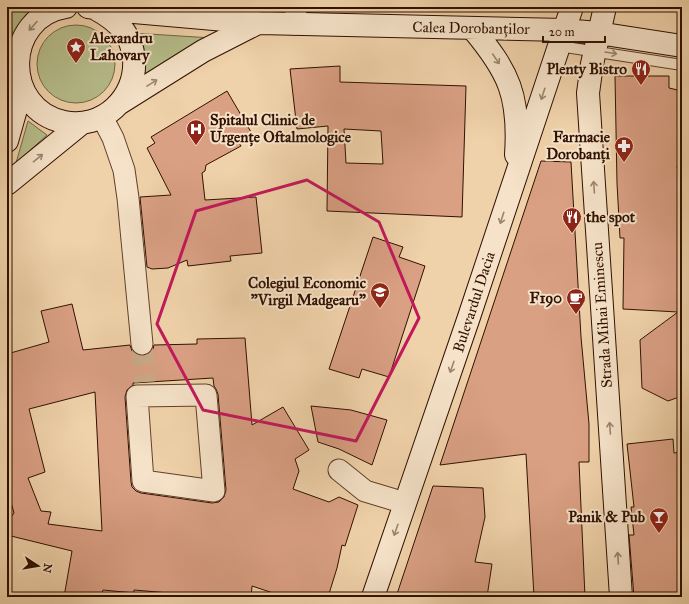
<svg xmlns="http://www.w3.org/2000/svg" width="689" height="604" viewBox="0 0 689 604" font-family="'IM FELL Great Primer',serif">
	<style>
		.green { fill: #b6bd8b; stroke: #736646 }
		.building { fill: #daa084; stroke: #301001; fill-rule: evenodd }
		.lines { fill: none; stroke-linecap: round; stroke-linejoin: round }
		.street-tunnel { stroke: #caab88; stroke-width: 21; stroke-dasharray: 21 10; stroke-linecap: butt }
		.lane-casing { stroke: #60402b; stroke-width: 12 }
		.street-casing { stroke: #60402b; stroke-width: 23 }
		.secondary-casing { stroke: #301001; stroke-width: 24 }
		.lane { stroke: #f5e2c8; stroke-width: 10 }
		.street { stroke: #f5e2c8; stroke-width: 21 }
		.secondary { stroke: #f5e2c8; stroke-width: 22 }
		.oneway { stroke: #9c846e }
		.marked { fill: none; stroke: #c2185b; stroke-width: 3; stroke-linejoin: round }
		.labels { text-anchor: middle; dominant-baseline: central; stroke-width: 4; stroke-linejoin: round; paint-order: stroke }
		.street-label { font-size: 15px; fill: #301001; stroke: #f5e2c8 }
		.poi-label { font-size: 15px; font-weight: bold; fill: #301001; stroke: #f5e2c8; text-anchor: end }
	</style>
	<rect width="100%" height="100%" fill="#f0d2aa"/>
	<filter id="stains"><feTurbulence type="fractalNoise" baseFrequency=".005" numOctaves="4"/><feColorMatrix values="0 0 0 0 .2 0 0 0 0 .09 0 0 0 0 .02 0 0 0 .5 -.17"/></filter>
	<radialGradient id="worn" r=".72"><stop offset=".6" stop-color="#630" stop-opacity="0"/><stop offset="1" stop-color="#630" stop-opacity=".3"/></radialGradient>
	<path class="green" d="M10,7H52L13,45Z
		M37 64a39 39 0 1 1 78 0a39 39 0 1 1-78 0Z
		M133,33L212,38L142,82Z
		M28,121L47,135L16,163Z"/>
	<path class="building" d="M340,66V82L466,86L462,217L327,211L328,126L297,129L290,69ZM344,129L381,131L383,164L346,163Z
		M615,76H669V88L682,91V142L677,168L682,169V396L668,401L642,388L640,340L678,312L623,309L624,238H620L617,183Z
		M227,91L251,132L238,141L241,146L206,165L205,171L202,173L205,200L256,197L262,253L230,256L231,261L188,266L187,260L168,268L152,269L147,267L140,197L171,195L147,148L155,143L151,137Z
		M541,161L571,162L581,337L589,424V462H579L585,597H534L526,454L440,465Z
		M373,237L403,247L399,257L425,266L389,377L362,369L359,378L329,369Z
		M72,304L83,350L130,345L132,351L137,355L143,356L149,354L153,349L154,345L197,344V339L245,338L252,425L283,407L309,450L295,459L299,471L293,489L329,502L339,497L358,505L345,546L342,545L337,568L328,597H285L252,586L251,597H180L181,594L134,590V593L103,590L101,597H64L72,551L11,536L8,521L14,513L7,489V354L49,342L41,311ZM213,378L214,386L216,389L218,394L226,490L224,497L219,502L212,503L141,493L136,491L132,487L131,482L125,397L127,390L133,385V383ZM95,392L102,531L48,524L51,512L41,511L28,478L45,472L29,409Z
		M311,406L351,410L387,420L372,465L339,449L318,442Z
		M673,439L674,453L682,452V585H678V597H634L629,535H634L631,507H634L627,444Z
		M433,486L483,488L485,517L475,562L492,564L487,597H396Z"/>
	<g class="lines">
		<path class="street-tunnel" d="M142,344L145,382"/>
		<defs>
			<path id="lane" d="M559,46L682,65"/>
			<path id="street" d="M295,24L296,7
				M102,117L113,138L124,170L128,198L142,344
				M206,395L214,491L143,481L137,396Z
				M339,470L365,491L405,503"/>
			<path id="secondary" d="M66,7C3,17 2,109 64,122C102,130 137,98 134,59C133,50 130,39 124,31C116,21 107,15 96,9
				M88,7L111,10L259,23L564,30L598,33L682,46
				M605,7L592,64L588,93L621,597
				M472,28C509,72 520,96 516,155
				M120,103L203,51L258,23
				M7,141L22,88
				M7,184L82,123
				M373,597L469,317L572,7"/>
		</defs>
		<use href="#lane" class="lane-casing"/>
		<use href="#street" class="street-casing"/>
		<use href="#secondary" class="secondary-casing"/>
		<use href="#lane" class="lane"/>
		<use href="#street" class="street"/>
		<use href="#secondary" class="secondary"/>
	</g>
	<defs><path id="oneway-shaft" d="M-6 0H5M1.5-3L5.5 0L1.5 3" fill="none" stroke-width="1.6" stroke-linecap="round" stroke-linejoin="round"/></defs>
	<g class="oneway">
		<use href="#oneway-shaft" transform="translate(33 26) rotate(132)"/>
		<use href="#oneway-shaft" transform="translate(611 53) rotate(9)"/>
		<use href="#oneway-shaft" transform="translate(496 59) rotate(56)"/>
		<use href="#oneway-shaft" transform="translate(152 83) rotate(-32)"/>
		<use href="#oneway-shaft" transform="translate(543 94) rotate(108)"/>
		<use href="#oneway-shaft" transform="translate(38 158) rotate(-39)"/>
		<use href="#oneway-shaft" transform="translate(594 187) rotate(-94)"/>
		<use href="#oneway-shaft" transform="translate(502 218) rotate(108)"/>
		<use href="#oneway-shaft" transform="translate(452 367) rotate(109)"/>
		<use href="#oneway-shaft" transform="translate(610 428) rotate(-94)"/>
		<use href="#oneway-shaft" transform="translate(396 530) rotate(109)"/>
		<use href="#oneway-shaft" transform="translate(618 558) rotate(-94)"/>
	</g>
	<path class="marked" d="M307,180L379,222L419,318L356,441L203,410L157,324L196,211Z"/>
	<defs>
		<symbol id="sight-pin" viewBox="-11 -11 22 30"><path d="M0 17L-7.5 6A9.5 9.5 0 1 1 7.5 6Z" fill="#8f2418" stroke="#f5e2c8"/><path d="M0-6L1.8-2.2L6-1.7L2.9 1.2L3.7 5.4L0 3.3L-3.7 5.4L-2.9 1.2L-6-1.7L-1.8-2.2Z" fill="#fff"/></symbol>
		<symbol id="restaurant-pin" viewBox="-11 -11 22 30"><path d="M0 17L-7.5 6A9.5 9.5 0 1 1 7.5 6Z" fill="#8f2418" stroke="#f5e2c8"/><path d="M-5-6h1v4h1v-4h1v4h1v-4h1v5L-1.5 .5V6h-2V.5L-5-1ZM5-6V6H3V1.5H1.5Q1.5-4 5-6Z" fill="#fff"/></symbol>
		<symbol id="hospital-pin" viewBox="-11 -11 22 30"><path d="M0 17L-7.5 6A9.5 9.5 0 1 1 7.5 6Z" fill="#8f2418" stroke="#f5e2c8"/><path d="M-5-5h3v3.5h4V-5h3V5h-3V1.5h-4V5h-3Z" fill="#fff"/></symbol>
		<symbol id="pharmacy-pin" viewBox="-11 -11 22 30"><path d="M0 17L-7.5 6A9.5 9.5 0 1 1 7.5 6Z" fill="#8f2418" stroke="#f5e2c8"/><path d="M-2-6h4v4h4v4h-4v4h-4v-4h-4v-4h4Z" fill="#fff"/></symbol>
		<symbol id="school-pin" viewBox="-11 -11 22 30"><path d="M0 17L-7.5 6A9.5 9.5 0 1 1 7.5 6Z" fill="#8f2418" stroke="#f5e2c8"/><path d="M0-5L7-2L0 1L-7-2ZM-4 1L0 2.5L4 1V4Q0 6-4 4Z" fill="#fff"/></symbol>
		<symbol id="cafe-pin" viewBox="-11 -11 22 30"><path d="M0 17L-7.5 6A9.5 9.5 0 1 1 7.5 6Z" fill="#8f2418" stroke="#f5e2c8"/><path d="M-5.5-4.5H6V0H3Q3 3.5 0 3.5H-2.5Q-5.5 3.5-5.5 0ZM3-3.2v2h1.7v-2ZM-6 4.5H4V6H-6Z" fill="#fff"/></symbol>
		<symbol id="bar-pin" viewBox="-11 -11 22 30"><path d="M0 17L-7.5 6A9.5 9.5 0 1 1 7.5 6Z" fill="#8f2418" stroke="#f5e2c8"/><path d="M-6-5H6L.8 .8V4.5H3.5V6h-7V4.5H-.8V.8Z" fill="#fff"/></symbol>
	</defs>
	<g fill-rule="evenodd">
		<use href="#sight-pin" x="65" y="36" width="22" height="30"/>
		<use href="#restaurant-pin" x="630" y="58" width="22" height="30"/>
		<use href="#hospital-pin" x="185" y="118" width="22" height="30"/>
		<use href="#pharmacy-pin" x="613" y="135" width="22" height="30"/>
		<use href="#restaurant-pin" x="561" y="206" width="22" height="30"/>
		<use href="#school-pin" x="369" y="281" width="22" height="30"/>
		<use href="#cafe-pin" x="565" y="287" width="22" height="30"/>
		<use href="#bar-pin" x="648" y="506" width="22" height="30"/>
	</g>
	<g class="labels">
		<g class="street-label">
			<text transform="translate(471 28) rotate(1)">Calea Dorobanților</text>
			<text transform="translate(474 302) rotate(-72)">Bulevardul Dacia</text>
			<text transform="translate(602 315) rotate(-94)">Strada Mihai Eminescu</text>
		</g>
		<g class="poi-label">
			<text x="90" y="38" text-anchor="start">Alexandru<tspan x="90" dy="17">Lahovary</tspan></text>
			<text x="627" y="69">Plenty Bistro</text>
			<text x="210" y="120" text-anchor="start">Spitalul Clinic de<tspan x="210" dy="17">Urgențe Oftalmologice</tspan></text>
			<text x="610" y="137">Farmacie<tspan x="610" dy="17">Dorobanți</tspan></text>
			<text x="586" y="217" text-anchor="start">the spot</text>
			<text x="366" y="283">Colegiul Economic<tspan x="366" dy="17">"Virgil Madgearu"</tspan></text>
			<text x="562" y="298">F190</text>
			<text x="645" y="517">Panik &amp; Pub</text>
		</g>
	</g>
	<rect width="689" height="604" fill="none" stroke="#f0d2aa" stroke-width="24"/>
	<rect x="8" y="8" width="673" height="588" fill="none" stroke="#301001" stroke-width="2"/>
	<rect x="12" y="12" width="665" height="580" fill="none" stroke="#301001"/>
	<g transform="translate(38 566) rotate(102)" stroke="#f5e2c8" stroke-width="3" paint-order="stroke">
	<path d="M0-3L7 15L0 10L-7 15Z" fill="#301001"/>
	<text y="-6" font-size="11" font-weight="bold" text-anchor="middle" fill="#301001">N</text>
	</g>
	<path d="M543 36v6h62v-6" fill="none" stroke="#301001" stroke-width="2"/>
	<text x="549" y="36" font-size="12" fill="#301001" stroke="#f5e2c8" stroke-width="3" paint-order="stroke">20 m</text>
	<rect width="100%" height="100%" filter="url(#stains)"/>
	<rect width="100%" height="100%" fill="url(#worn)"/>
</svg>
